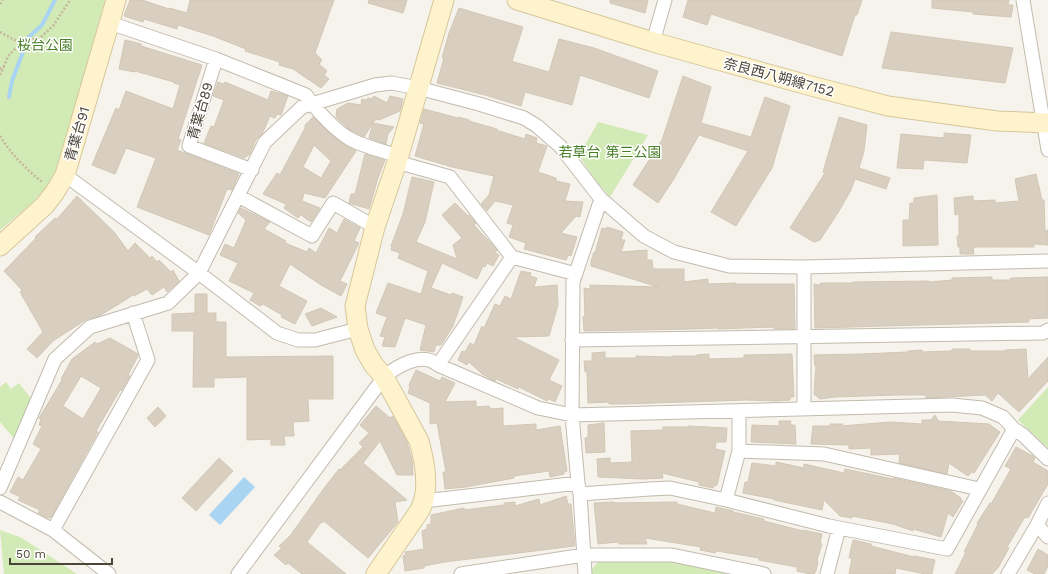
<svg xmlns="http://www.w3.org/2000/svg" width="1048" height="574" viewBox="0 0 1048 574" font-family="'Work Sans','Noto Sans JP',sans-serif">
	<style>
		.green { fill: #d2eab5 }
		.water { fill: #a9d4f2 }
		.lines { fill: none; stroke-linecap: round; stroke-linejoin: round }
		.stream { stroke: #a9d4f2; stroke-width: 4 }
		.building { fill: #d8cfc1; stroke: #d3c7b4; fill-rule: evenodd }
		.street-casing { stroke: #c2bbae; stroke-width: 15 }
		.secondary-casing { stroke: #d6c79b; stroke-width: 21 }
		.path { stroke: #c4b79f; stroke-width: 2.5; stroke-dasharray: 2 2; stroke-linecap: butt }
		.street { stroke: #fff; stroke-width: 13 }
		.secondary { stroke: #fff3cd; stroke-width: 19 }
		.labels { text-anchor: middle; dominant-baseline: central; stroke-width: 3; stroke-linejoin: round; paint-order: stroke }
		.park-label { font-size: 14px; fill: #4a7f2a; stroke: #fff }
		.street-label { font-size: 14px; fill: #4b4439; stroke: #fff }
	</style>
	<rect width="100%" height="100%" fill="#f6f3ec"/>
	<path class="green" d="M0,0H105L62,157L51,183L31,204L0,230Z
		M598,122L648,135L610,197L597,182L579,156Z
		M6,382L11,389L19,383L33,401L16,441L0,422V387Z
		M1048,387V448L1018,420Z
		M0,530L22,538L77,574H4Z
		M640,558L731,567L729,574H591V570L599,561Z"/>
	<path class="water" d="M244,477L255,487L220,525L209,515Z"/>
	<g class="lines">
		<path class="stream" d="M26,45L29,37L42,25L55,0
			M9,97L12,81L24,49"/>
	</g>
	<path class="building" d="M130,0H142L169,9V8L187,13L190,0H334L315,53L322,60L319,64L327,71L324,75L329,79L321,88L293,69L279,65L280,62L245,51L246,49L213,36L178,25L177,29L144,19L143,22L124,16Z
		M369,0H407L403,13L368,3Z
		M610,0H648L645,13L610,3Z
		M688,0H862L857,15H855L842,56L711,14L707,25L683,17Z
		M932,0H1009L1008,5H1013L1011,17L973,14V12L932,8Z
		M459,8L523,27L512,61L514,62L549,72L559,39L594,48L658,71L649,98L580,75L572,105L525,92L521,106L485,95L437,83L444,58H442L449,33Z
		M891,32L1013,48L1005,83L882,68Z
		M125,40L141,44V46L202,65L178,139L181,140L177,150L239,174L232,190L227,189L209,235L137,207L156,158L126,148L115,174L92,165L116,108L119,110L126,91L173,109L180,85L174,83V82L135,71V72L119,69Z
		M683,76L711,87L701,123L751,137L765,97L790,106L772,168L736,226L711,212L748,151L699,135L675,177L658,203L633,185L662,140Z
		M218,82L223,84L225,82L268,100L271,91L288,96L281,115L277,114L275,118L270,116L262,134L256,140L250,154L244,158L204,143L211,126L214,127L224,100L213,96Z
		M374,96L387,103L390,96L403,99L400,111L379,120L376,119L374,122L371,123H373L364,137L349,129L336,117L337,109L348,103L361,105L362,99L366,100L368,98L371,99Z
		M424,109L458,118L459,117L469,120V121L497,129L496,130L525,139L526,134L537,138L536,143L547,146L538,172L556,178V181L570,184L565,201L583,202L580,217L576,216L561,233L577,237L571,256L568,255L566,260L524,249L526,243L509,237L513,225L507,223L513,205L495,201L487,211L481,204L489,195L494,176L452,167L415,156L424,124L420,123Z
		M313,117L334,137L346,146L356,151L325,198L304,193L302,201L320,208L311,222L301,215L298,218L284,208L286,204L263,194L277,173L280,175L305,128V125ZM314,145L331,161L321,178L303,167Z
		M839,117L867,125L864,151L859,168L890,178L886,189L855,179L851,190L839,211L820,240L814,242L790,228L825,173L823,172Z
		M373,123L394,127L388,134L386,144L369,138Z
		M944,133L971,135L967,163L924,160L923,169L897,168L901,134L944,138Z
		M365,154L385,160L378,178L369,209L349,203L351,194H355Z
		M1036,174L1042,200H1044L1045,231L1048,230V245L1034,244V247H973L974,254H960V247H958L957,236H959V214L955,215L954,198L973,196V201L995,200V203L1019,201L1015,179Z
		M412,177L434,182L425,222L416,242L457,259L453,245L462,238L442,215L455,203L468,216L469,215L476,223L474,225L497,250L495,253L499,255L493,266L487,263L485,267L483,266L477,279L442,263L431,288L451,295L452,293L463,297L453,326L441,345H436L434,352L420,350L426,325L405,318L395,347L382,346L385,337L380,336L387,317L376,313L388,283L421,294L428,271L398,258L400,253L391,250L392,247L391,246L403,214Z
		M937,195L938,245L903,246V220H909L910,203H914V198Z
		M77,196L114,232L128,251L135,243L150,258L152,256L157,262L159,260L171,272L173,270L179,281L167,292L164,287L152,295L147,289L134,296L133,295L119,304L99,316L87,319L53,341L37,358L27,349L43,332L20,292L22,290L4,271L36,238L35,237L55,218L57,219Z
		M241,208L270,222L264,229L286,241L285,243L307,252L309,248L316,253L329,228L337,233L344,219L360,228L354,241L359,243L340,281L347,284L341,296L321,285L290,264L279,286L307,301L295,324L281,317L282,315L263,304L260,306L250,300L254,293L229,281L238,263L220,255L225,244L234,248L246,220L238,213Z
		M607,227L623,232L621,240H625L621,252L647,250V260H652L653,269H684V282L708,279V284L736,283L735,284H794L795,329H774V327L718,329V328L691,329L584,331L583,317L585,316L584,288L590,289V285L658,287L591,266V261L594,252L595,253L602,228L606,229Z
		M521,271L531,273L530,276L537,278L534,287L557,285L558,305L549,336L513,337L559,360L549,380L562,386L555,402L549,399L547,401L519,387L518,389L496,379L495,381L482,374L469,362L467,365L458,360L462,351L465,352L470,343L474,345L482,326L484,328L495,304L500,306L505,296L511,299Z
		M992,277V280H1010L1011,278L1048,277V318L1029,319V322L815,328L814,284L819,285L821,283H852L853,282L929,281L930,282L952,280V278Z
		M195,294H207V313H216V322H226V357L333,356V399H308L309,421L293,422L294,436H284L285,445H271V439L247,440V377L214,378V387H193L194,331H172V314L195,313Z
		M321,308L337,317L312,326L305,314Z
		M110,338L138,354V356L128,375L130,376L121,391L120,390L96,431L98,432L51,517L48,518L38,513L40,510L18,500L20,497L10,492L18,477L23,480L41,449L33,444L42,426L39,425L41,419L39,418L62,380L61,379L72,359L95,342L97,344ZM81,376L101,388L83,419L63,406Z
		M952,349H970V351H1005V350L1026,349L1028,379L1048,357V381L1019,412L998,393L992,401L985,395L926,398V395H897L835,397L820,399L814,394L816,366H815L814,355L861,354L908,352V351L922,350V352L952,351Z
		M605,352V358H636V356L671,357L672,356H697V355L709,354V359L744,358V355L792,354L794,397H790V400L776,401L746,400L624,404H609V402L588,403L587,372H585L584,361H592V353Z
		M416,370L440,381L442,377L455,383L445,402L476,401V407L489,406L491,409L503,408V426L536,424V430L560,426L567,471L564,472V474L550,477L549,471L514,476V478L466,487L445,489L443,472H446L437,423L430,424V403L408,393L410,387L409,385Z
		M376,406L390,418L393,416L407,442L412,460L413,475H397L380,441L363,463L407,500L395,502L398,522L368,558L324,521L322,523L321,522L307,542L346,574H302L288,563L286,565L274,555L282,548L279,546L290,536L322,491L339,469L340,470L363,447L359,443L369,433L360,425Z
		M158,407L166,416L155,427L147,418Z
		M935,415L938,421L989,424L1000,432L974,473L972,472L968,476L949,463L947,474L899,463L900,454L871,455V448L849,449V445L811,444L813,426H830V424H843L842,426L890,422L922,424V420H931Z
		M779,421H791L790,425H795L796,444L751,442L752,425L779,426Z
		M604,423L605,452L586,453L585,438L588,437V425Z
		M688,426L727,428L726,442H716L715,449L725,451L717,485L714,486L713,488L699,485V482L662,473L663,478L643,479L598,477L597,459L610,458V463L632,462L631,431L663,430V427H688Z
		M1016,447L1033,456L1035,458L1033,462L1048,471V484L1028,518L1025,517L1007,547L1009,548L998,568L992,574H955L966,552H964L978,524L977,523L990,503L991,504L1011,469L1005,466Z
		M219,458L233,471L196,511L182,498Z
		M776,462L804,468V464L844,473L845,469L893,479V478L951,491L961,498L960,499L963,501L953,517L948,513L941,537L913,529V531L893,524L852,516V518L840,516L824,500L822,510L774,500V499L743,493L745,482H748L752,463L776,466Z
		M566,496L568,504H571L575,546L445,562L424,566V568L405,571L403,556L406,555L405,552L424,549L422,531L427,529V525L431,524V515L464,508V510L504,505V503L515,502V506L539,499L540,505Z
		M614,502V503L677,502V504L715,513L716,507L733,511V512L764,519V521L803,531V530L822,534L820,543L822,544L817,560L818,562L816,571L814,574H810L797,571V567L759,560V558L717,551L715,553L700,550L701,547L645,538L647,544H619L618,542L598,544L594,503Z
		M853,540L871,544V546L914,557V556L935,560L932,574H925L896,568L895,574H849L852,558H849Z
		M1038,549L1048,555V566L1044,574H1035L1027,570Z"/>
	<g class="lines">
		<defs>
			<path id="street" d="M1023,0L1048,150
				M110,23L216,59L306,95C315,109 336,131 350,139C360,145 380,150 392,154L397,162L450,177L512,257L576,274
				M653,42L665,0
				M216,59L189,146L252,170
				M65,175L199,273L277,333L298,340H315L358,329
				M238,196L312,236L333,203L375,227
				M804,267V408
				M572,340L1043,333L1048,330
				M438,365L512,257
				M739,451L824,454L979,489
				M0,488L55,359L90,327L168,303L199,273L265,142L302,107L375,85L392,83L418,88L479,104L524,118L537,126L560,146L601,199L644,236L674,252L729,266L804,267L1048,261
				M580,494L650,489L670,488L726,500L829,526L947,549L1014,429
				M726,500L739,451V411
				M424,501L578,483
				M0,502L53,530L109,574
				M1037,525L1048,537
				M53,530L148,360L133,313
				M238,574L384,377C397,366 422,351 438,365L538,408L572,415L952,405L982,408L1003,417L1014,429L1023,435L1048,459
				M461,574L584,555H672L764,574
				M585,574L580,494L578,483L572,415L573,282L601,199
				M827,574L839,528
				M1008,574L1037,525L1048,503"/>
			<path id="secondary" d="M517,0L653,42L815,87L888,106L997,121L1048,123
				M0,246L45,205L55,192L65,175L116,0
				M376,574L420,510C430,490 425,462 419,441L384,377L373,364L365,350L358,329L355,306L375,227L397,162L444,0"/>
		</defs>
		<use href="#street" class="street-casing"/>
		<use href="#secondary" class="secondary-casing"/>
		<path class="path" d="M0,4L3,0
			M0,32L20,43L40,37
			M0,69L4,66L8,56L16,48L30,47L53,26L70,0
			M0,75L4,67
			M0,136C11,154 26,169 42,182"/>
		<use href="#street" class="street"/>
		<use href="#secondary" class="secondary"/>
	</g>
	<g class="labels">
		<g class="park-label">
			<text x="45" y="45">桜台公園</text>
			<text x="610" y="152">若草台 第三公園</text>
		</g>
		<g class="street-label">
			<text transform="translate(779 77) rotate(15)">奈良西八朔線7152</text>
			<text transform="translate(200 111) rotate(-74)">青葉台89</text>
			<text transform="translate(77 134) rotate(-74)">青葉台91</text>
		</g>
	</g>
	<path d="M10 558v6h102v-6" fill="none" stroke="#4b4439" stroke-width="2"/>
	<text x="16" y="558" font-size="12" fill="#4b4439" stroke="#ffffff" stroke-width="3" paint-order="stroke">50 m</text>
</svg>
